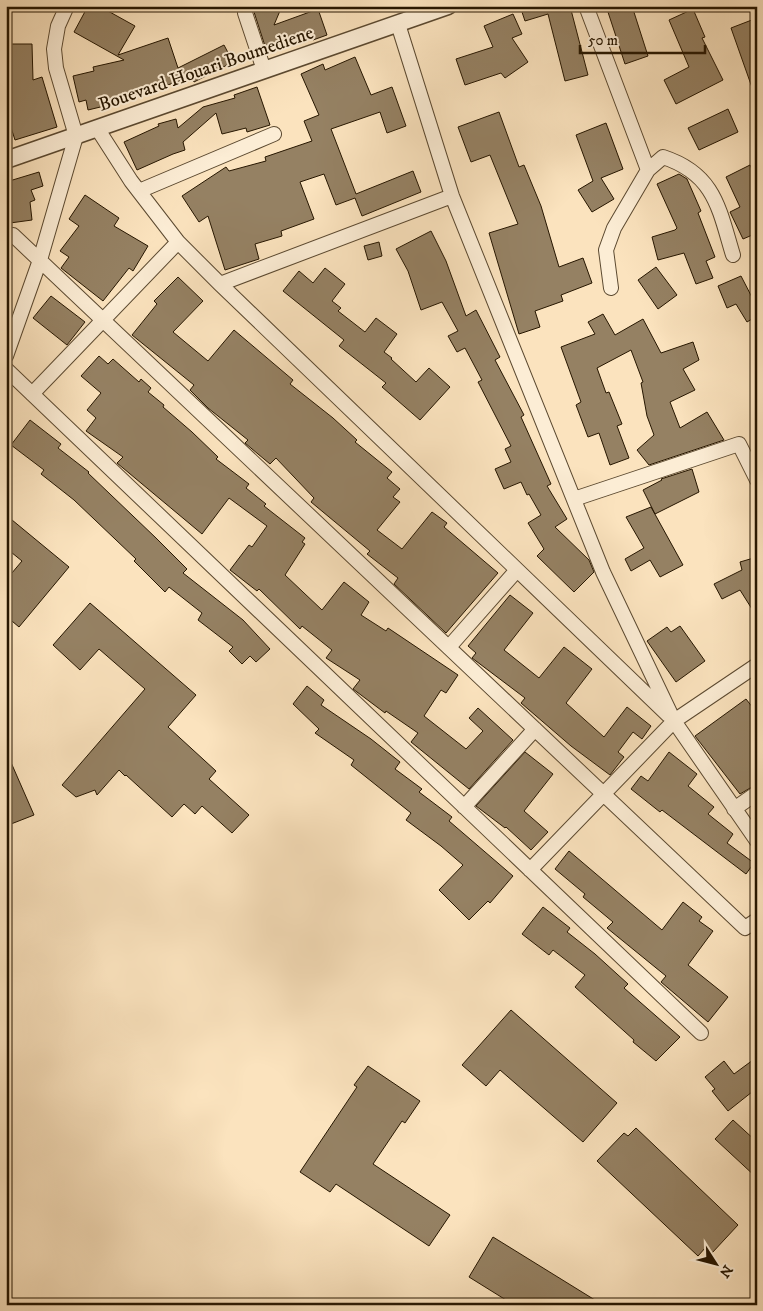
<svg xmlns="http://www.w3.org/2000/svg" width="763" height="1311" viewBox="0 0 763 1311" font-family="'IM FELL DW Pica',serif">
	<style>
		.building { fill: #958163; stroke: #261600 }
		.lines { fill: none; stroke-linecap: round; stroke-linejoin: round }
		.minor-casing { stroke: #5b4930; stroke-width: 16 }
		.tertiary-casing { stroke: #5b4930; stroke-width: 19 }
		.minor { stroke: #fcedd5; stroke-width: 14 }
		.tertiary { stroke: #fcedd5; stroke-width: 16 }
		.labels { text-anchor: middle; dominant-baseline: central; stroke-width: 4; stroke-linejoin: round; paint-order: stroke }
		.street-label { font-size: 19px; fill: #261600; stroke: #fcedd5 }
	</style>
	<rect width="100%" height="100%" fill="#fbe3be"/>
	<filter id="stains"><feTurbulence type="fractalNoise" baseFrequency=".004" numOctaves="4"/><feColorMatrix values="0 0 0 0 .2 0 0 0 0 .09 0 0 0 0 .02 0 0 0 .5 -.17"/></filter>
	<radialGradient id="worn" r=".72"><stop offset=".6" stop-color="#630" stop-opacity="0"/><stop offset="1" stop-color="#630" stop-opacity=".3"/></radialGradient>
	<path class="building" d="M88,6H99L135,26L118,55L168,38L178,68L224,45L233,62L194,82L191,77L153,90L152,87L121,102L88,110L86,100L79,102L73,76L94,71L93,67L124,60L74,32Z
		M256,6H282L274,25L318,9L327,35L313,40L311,33L273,47L271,43L265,46L254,12Z
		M520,6H570L588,75L565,81L548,14L525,21Z
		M606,6H632L648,56L625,64Z
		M693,9L705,37L702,38L723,80L676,104L664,80L689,67L669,20Z
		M513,14L522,34L512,38L528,62L505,78L501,73L465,85L456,59L493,47L484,26Z
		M757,18V96H755L731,28Z
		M6,44H32L33,80L42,77L57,127L15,140L6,112Z
		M355,57L371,95L392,87L406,126L387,133L380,112L331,129L356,194L413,171L421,192L362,216L355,198L336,205L324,174L300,182L314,219L281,231L282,236L255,244L259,259L225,270L208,216L199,222L182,196L226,167L229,171L266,161L265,157L312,141L304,121L319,115L301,74L323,64L325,70Z
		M257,87L270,125L247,132L246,128L222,134L216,113L183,142L185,150L173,154L137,170L124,142L159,126L158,124L176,119L178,128L203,107L235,98L234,95Z
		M728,109L738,132L699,150L688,128Z
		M499,112L519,167L524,165L541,206L559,267L583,258L592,283L561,295L563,301L535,311L540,327L519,334L489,233L518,224L490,155L471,162L458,127Z
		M606,123L623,169L601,178L614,199L592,212L578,190L593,181L576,135Z
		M750,165L757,179V233L743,239L730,212L740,207L726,177Z
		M39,172L43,186L31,190L35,200L30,202L32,220L10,223L9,212L6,213V182Z
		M679,174L687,179L701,211L698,213L715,257L706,261L713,278L696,284L684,253L658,260L652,237L675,230L677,228L657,184Z
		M85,195L119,218L114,226L148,246L133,271L129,268L103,301L61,268L69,257L60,251L79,226L69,219Z
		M431,231L446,261L466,316L476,310L500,357L495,360L524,415L521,417L551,484L547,486L567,519L555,527L589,560L594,572L574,592L537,556L544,549L528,523L541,515L529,494L527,495L521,482L504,489L495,469L511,462L505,449L511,446L478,382L482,380L465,348L457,352L448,336L458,331L442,302L421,310L408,271L396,249Z
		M379,242L382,256L368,260L364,246Z
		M656,267L677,295L658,309L638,280Z
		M325,268L345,284L332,301L341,308L338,311L365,332L376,318L397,334L384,352L392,358L391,359L416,382L429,368L450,387L420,420L382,387L386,383L339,346L344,340L283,291L299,271L313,283Z
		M741,276L757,307V316L747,322L736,304L727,308L718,286Z
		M178,277L203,301L173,332L208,361L234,330L293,380L290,384L333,418L357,440L355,442L392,472L387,478L400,489L393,497L400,502L377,530L402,549L432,512L447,523L444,527L498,573L446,633L394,584L398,578L367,554L370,551L311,502L314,498L276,458L270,464L258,454L245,443L248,440L208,408L190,390L194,385L132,335L157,304L154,301Z
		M51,296L85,322L67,345L33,318Z
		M603,314L615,335L643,319L661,353L693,342L699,360L683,369L695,390L670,402L680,428L707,412L724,440L649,465L637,450L654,435L647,416L641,383L643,382L631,350L597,368L606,393L609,392L622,424L617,426L629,458L610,465L599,433L588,437L576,405L581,402L561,347L595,334L588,322Z
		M99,356L108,364L113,359L139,382L141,379L151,388L148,392L164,405L163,407L192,432L218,457L216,459L249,484L246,488L266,504L264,506L305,538L302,542L305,544L285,575L322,610L344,582L369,602L361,615L386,631L388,628L458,675L446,693L441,690L424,716L466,749L483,731L469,718L478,708L513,740L469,789L411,742L418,733L386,711L385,713L353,689L360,680L326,658L332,650L302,626L300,629L259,589L257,591L230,570L249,545L252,547L267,526L229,498L202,534L117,463L123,457L86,431L96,418L87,410L101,393L81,376Z
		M30,420L61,444L58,448L89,472L88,473L156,538L187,569L183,573L243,620L270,649L256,662L250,656L242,664L229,651L233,647L198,620L202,613L169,587L165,592L134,561L136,559L74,500L41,474L44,470L11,445Z
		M692,469L699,492L655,514L643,490L662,480L661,479Z
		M651,507L683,565L660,577L650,560L631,571L625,559L644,548L626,517Z
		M6,515L69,567L19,627L6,616V580L22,561L6,548Z
		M757,557V617L740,590L722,599L714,584L742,570L740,562Z
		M510,595L533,613L504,650L539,678L564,647L592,669L566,703L604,737L627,707L651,726L642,739L633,732L618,752L624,757L610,775L571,746L521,703L525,698L472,658L476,653L468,646Z
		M90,603L196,695L168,727L216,771L209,779L249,815L232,833L202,806L195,814L184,804L172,817L126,775L125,776L119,770L97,795L95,790L76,797L62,785L145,689L99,649L80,670L53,645Z
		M680,626L705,661L676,682L647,641L667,627L671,632Z
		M307,686L324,700L321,705L371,739L400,762L395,769L422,789L419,792L452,817L449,821L513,876L490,903L488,901L469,920L439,890L463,865L441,846L406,820L411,813L351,765L354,760L315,733L319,729L293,704Z
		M746,699L757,713V784L740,794L695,736Z
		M6,751L34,815L11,824L6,819Z
		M525,752L553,774L524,811L548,832L531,850L506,827L505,828L476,806Z
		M669,752L697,774L688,786L714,807L708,814L733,834L727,843L754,863L746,874L662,810L660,812L631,789L641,776L648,781Z
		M569,851L662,930L683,902L702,917L699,921L713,931L688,965L728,997L708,1022L661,982L666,976L607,928L613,922L583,897L585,894L555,869Z
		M543,907L570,928L567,932L595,954L628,984L624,988L680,1037L656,1061L633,1042L634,1040L575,987L585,975L553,950L549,955L522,934Z
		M511,1010L617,1103L583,1142L500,1070L486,1086L462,1065Z
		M757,1057V1088L728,1111L712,1091L715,1089L705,1077L724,1061L734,1074Z
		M368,1066L420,1101L405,1123L402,1121L373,1164L450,1215L429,1246L336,1184L330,1192L300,1172L357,1087L354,1085Z
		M733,1120L757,1142V1178L715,1139Z
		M636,1128L738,1225L712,1253L706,1247L698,1256L597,1161L624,1133L628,1136Z
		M493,1237L603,1305H514L469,1277Z"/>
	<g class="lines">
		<defs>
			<path id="minor" d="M245,6V13L264,70
				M586,6L648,170
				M398,24L452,196L603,572L674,721L757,841
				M97,128L131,181L178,242L220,284L668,715
				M139,191L274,134
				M13,235L745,928L757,920
				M220,284L452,196
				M611,288L606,250L614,228L648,170L663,157C715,174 719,209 733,255
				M6,356L40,260L76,136L56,68L54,49L58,26L67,6
				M6,369L701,1033
				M32,394L178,242
				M574,499L739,444L757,480
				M449,647L517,570
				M464,807L535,729
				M734,809L757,793
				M530,870L674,721L757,665"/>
			<path id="tertiary" d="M6,160L448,6"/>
		</defs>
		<use href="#minor" class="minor-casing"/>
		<use href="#tertiary" class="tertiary-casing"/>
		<use href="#minor" class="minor"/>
		<use href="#tertiary" class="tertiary"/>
	</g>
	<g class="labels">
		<g class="street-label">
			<text transform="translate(206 69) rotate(-19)">Bouevard Houari Boumediene</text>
		</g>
	</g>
	<rect width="763" height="1311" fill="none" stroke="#fbe3be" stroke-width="25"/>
	<rect x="8" y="8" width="748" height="1296" fill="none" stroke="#261600" stroke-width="2.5"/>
	<rect x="12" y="12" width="738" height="1286" fill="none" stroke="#261600"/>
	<g transform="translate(716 1264) rotate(126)" stroke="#fcedd5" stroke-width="4" paint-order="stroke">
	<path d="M0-4L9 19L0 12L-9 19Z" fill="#261600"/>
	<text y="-8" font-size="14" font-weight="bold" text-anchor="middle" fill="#261600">N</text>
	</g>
	<path d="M580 45v8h125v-8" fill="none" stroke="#261600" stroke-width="2.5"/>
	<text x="588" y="45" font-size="15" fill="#261600" stroke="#fcedd5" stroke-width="4" paint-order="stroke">50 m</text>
	<rect width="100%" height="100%" filter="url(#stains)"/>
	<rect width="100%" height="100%" fill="url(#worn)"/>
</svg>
